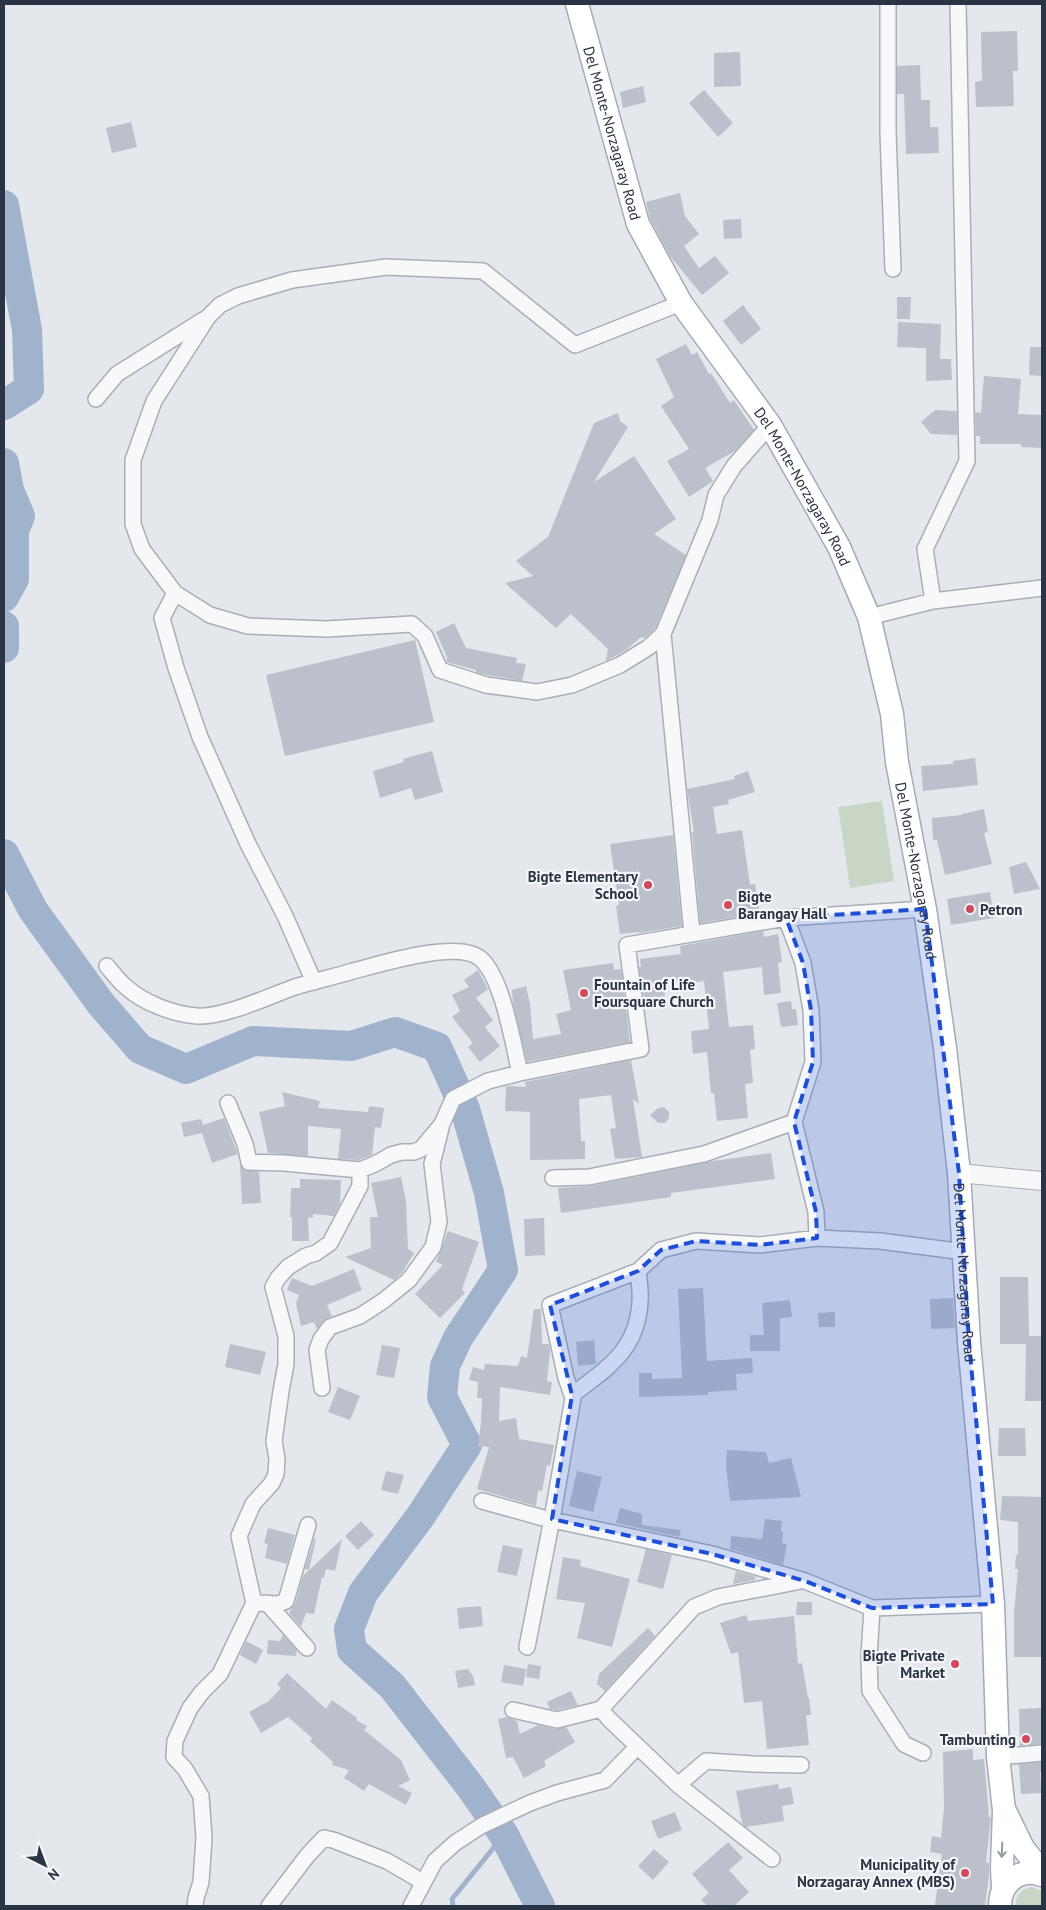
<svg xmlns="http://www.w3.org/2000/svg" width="1046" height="1910" viewBox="0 0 1046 1910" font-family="'PT Sans',sans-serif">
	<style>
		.green { fill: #c9d6c5 }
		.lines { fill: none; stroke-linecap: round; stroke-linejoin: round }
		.stream { stroke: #9fb4cc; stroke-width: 5 }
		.river { stroke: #9fb4cc; stroke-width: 30 }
		.building { fill: #bbc0ca }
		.minor-casing { stroke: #a9aeb7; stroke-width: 18 }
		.tertiary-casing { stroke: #a9aeb7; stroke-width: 20 }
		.primary-casing { stroke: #a3abb8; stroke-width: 25 }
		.minor { stroke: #f7f8fa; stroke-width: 15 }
		.tertiary { stroke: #f7f8fa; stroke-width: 18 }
		.primary { stroke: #fff; stroke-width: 22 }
		.oneway { stroke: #959aa2 }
		.marked { fill: #1d4ed8; fill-opacity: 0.2; stroke: #1d4ed8; stroke-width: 4; stroke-dasharray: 10 6; stroke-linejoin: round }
		.poi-dot { fill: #d1495b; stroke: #f4f6f9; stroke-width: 2 }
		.labels { text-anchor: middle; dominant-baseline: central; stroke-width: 4.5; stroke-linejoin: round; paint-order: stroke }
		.street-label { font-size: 15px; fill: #2b3445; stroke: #f4f6f9 }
		.poi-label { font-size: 15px; font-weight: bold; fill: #2b3445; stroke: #f4f6f9; text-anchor: end }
	</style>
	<rect width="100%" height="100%" fill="#e4e7ec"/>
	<path class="green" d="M882,801L894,881L850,888L838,807Z
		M1032,1887L1042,1891V1906H1016C1015,1895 1022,1889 1032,1887Z"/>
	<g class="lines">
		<path class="stream" d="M453,1906L452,1899L504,1835"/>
		<path class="river" d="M4,205L27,330L29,389L4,405
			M4,463L9,490L20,516L14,531V579L4,597
			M4,626V648
			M4,854L33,910L101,1004L140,1049L186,1069L253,1041L351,1046L395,1032L437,1047L465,1109L489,1193L503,1270L458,1338L445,1366L442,1397L467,1445L420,1517L363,1593L349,1629L352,1650L392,1686L469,1785L504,1835L540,1906"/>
	</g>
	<path class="building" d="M1017,31L1018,71H1013L1014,106L976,107L975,82L982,81L981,32Z
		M740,52L741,86L714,87V53Z
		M920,65L921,100H930V127H938L939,153L906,154L904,94H897V66Z
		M643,86L646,102L623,108L620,92Z
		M704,90L733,123L718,137L689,103Z
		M131,122L137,147L112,153L106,128Z
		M680,193L685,216L699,234L684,246L699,268L715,256L729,273L702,295L670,256L650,219L646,202Z
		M741,219L742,238L724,239L723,220Z
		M897,297H911L910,319H897Z
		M743,305L761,329L741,345L723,321Z
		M898,322L941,324L940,359H951L952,380L926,381V348L897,347Z
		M686,344L692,355L697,352L709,374L711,373L730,403L734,400L754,430L735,451L705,468L713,481L689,497L667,461L689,449L661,406L674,397L656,359Z
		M1030,347H1042V376L1029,375Z
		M984,376L1021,379L1018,414L1042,415V448L1021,447V444H980V436H976L975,412L981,413Z
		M935,410L957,411V435L931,434L921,422Z
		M618,413L620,421L628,427L594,482L634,456L676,519L654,534L686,555L655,629L645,638L641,637L626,650L606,661L608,649L571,614L556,628L505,583L533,576L516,561L548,537L594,423Z
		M454,623L466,648L517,658L516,663L526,664L522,681L481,674L476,672V670L447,662V657L436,632Z
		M415,640L434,722L285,756L266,675Z
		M432,751L443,792L415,800L411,788L380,798L373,771L404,762L403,759Z
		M975,758L978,785L923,791L921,766L953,764V761Z
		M748,771L755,792L728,800L729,804L713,807L717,834L742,830L750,885L755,884L760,913L700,923L692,832H694L687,789L735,779L734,776Z
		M984,809L988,832L984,833L992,864L945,875L937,840H933L932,818L962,815V814Z
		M673,835L682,926L639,933V932L620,934L616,906L619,905L610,844Z
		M1026,862L1040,889L1014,894L1009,867Z
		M990,892L994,918L951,925L947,899Z
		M763,931L764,937L778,934L782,962L778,963L781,993L764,995L762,967L723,972L729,1027L753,1025L755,1049L750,1050L753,1083L745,1084L748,1118L717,1121L714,1093H711L707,1052L693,1054L691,1031L709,1029L704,981L686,984L685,980L663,983L665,996L644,999L639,967H641L640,959L681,954L680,946Z
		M613,963L614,970L621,969L630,1042L527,1062L513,1003L512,990L526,986L530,1004L533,1039L561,1034L556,1014L571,1010L563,970Z
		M478,970L488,989L476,998L493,1020L485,1027L500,1046L480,1062L468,1047L473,1043L452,1017L460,1011L452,995L469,987L464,980Z
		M791,1001L792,1009H796L798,1025L781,1027L777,1003Z
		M631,1060L639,1104L633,1099L642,1157L615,1159L610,1129L616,1128L611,1095L579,1099L581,1141H585V1159L530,1160V1112L505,1111L506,1086L526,1087L525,1082Z
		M282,1092L320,1101L318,1108L368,1112L369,1106L384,1108L381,1128L375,1127L372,1155L359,1160L338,1159L341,1129L308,1126V1156L268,1153L259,1112L285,1106Z
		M664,1107L669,1112V1118L665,1123H658L650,1115L658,1108Z
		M224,1118L238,1154L212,1163L202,1133L184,1137L181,1123L201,1119L203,1125Z
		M771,1153L775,1179L671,1193V1197L561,1213L558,1188L591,1186L713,1161Z
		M240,1164L245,1170L259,1172L261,1203L242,1204Z
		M401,1177L406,1201L408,1249L414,1253L402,1273L394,1280L345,1257L371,1248L370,1217H378L371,1183Z
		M300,1179L341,1180L340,1204L334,1216L313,1214V1218L308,1217L309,1241H292V1217H290L291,1188H300Z
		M544,1218L545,1255L525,1256L524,1219Z
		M448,1231L479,1242L462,1289L465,1293L440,1318L415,1294L443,1265L436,1262Z
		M354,1269L362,1290L327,1305L332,1316L323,1321L317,1329L314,1322L301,1326L296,1303L299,1295L287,1290L292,1278L312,1286Z
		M1000,1277H1028L1029,1336H1042V1401H1025L1026,1344H1000Z
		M703,1288L707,1361L752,1358L753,1373L736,1374L737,1390L708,1392V1395L639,1397V1373H652V1379L682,1378L678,1289Z
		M953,1298L955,1328L931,1329L930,1299Z
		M790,1300L792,1317L780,1318V1351H750V1335H764L762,1303Z
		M534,1309H541L542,1344H549L550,1351L547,1381L552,1382L550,1395L500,1387L499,1421L516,1418L519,1439L554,1445L550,1466L547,1465L542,1491L538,1490L536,1506L477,1489L489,1447L478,1446L481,1422L482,1398H477L478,1382L469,1380L473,1367L484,1370L485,1364L518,1366L521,1356L527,1358Z
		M835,1312V1327H819L818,1313Z
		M594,1340L596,1364L578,1366L576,1342Z
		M230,1344L266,1352L260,1375L225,1367Z
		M382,1345L400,1348L394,1378L376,1375Z
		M338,1387L360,1396L350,1420L328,1412Z
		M999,1428H1025L1026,1456H998Z
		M727,1450L766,1452L769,1463L791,1458L801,1497L730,1501L726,1466Z
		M386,1471L404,1475L398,1494L381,1490Z
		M577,1471L602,1477L593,1512L569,1506Z
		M1002,1496L1042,1497V1657H1014V1613L1018,1569H1015L1016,1555H1018V1522L1000,1520Z
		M620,1508L642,1514V1525L681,1530L679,1537L616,1523Z
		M765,1519L782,1521L781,1531L783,1532L782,1543L787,1544L783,1565L730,1549L731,1536L762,1539Z
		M361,1521L374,1535L358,1550L345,1536Z
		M268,1528L295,1535L287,1564L265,1558L268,1544L264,1543Z
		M314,1539H316L309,1570L305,1569Z
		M342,1539L335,1571L326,1569L324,1578L322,1577L314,1614L306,1613L301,1627L289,1613L295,1604L303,1576Z
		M503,1545L523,1549L517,1576L497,1572Z
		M646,1549L672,1555L663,1589L637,1582Z
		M563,1557L581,1560L580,1566L630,1579L612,1647L577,1638L585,1603L556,1599Z
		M736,1571L756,1577L755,1580L733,1584Z
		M797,1602H812V1615H796Z
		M481,1606L483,1626L459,1629L457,1608Z
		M746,1615L748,1621L794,1616L798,1664L802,1663L808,1698H809L811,1715H806L809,1745L767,1749L762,1701L744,1703L738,1652L731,1654L720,1623Z
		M648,1628L655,1636L605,1691L597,1684L599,1674Z
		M283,1635L297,1650L296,1656L267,1654L268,1640L280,1641Z
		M246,1641L263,1650L256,1664L240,1655Z
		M528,1664L541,1666L539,1679L526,1677Z
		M504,1665L526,1669L523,1686L501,1682Z
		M468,1669L473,1676L475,1685L458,1688L455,1671Z
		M287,1673L326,1709L332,1700L357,1718L356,1720L367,1726L364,1730L401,1760L410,1780L398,1786L412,1793L406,1805L369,1784L364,1791L344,1778L349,1770L332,1765L333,1762L310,1741L312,1738L288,1717L261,1733L249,1712L269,1701L281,1688L277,1684Z
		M571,1691L578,1705L557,1710L550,1709L547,1702Z
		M1041,1708L1042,1744L1020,1746L1019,1709Z
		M507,1717L517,1721L520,1734L538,1725L555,1729L566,1727L575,1742L544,1761L546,1766L524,1778L513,1757L506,1758L498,1719Z
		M973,1749V1760L984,1759L989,1817H991L986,1862L989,1863V1875L985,1906L935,1905L942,1854L930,1852L932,1836L941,1838L944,1808L943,1752Z
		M1042,1762V1772H1040L1041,1793L1021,1794L1019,1764Z
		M778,1784L779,1789L791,1787L794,1804L782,1806L784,1821L746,1827L742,1823L736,1791Z
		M675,1812L682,1830L658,1839L651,1821Z
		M728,1842L743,1858L729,1870L749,1892L734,1906H708L701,1900L709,1893L692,1874Z
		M654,1849L669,1862L653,1880L638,1866Z"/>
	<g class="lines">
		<defs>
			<path id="minor" d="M888,4V133L893,269
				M96,399L117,374L203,320
				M175,593L210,615L248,626L326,629L412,624L425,636L440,670L486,685L537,692L572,685L620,665L649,647L663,634L710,520L716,495L734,466L770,425
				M933,601L925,549L967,461L958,4
				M869,617L933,601L1042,588
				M663,634L692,934
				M786,918L803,963L811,1010L813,1062L794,1122L816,1212L817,1238
				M107,966C113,973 118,980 125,986C143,1003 173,1014 197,1016C223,1018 269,996 295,987C314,981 334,977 353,971C381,964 458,939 481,959C503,979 513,1044 520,1073
				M314,982L285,916L248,844L200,737L176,668L162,618L175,593L142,549L133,524V460L154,401L208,317L220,305L238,296L292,280L386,267L483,271L575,345L681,303
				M228,1103L245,1144L249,1162L284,1163L360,1170L375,1164L391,1155L402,1152H414L421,1149L442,1124L453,1099L488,1081L520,1073L641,1049L627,945L786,918L925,909
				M553,1178L589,1177L704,1154L794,1122
				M322,1388L317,1350L321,1339L330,1327L360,1316L383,1301L409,1280L433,1247L439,1222L432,1164L441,1128
				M572,1395C607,1368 637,1351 640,1302C641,1292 639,1281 638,1271
				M482,1501L543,1518L712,1554L805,1581L872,1608L993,1604
				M254,1603L278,1604L286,1601L308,1525
				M267,1603L307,1648
				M872,1608L869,1657L870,1691L904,1744L923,1753
				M527,1647L552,1519L573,1398L566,1378L550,1305L638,1271L661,1250L696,1241L760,1245L817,1238L880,1241L964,1252
				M513,1710L557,1720L601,1709
				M998,1757L1042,1753
				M678,1785L706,1761L753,1764L801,1765
				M772,1859L678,1785L608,1718L601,1709L694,1607L718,1597L801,1581
				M195,1906L196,1898L201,1882L204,1838L201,1796L185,1769L174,1757L175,1741L190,1708L202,1692L220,1674L254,1603L239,1536L253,1504L272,1483L276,1474L277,1459L274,1441L281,1391L286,1364V1336L273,1287L278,1278L288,1267L306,1256L316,1253L330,1243L360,1186V1170
				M269,1906L307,1856L324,1838L333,1840L387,1861L423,1882
				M411,1906L435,1861L455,1843L481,1826L530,1803L557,1793L605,1780L637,1747"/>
			<path id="tertiary" d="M959,1173L1042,1181"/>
			<g id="primary">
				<path id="s1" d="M577,4L638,224L681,303L770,425L839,547L869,617L892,714L897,762L925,909L945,1048L959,1173L969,1342L993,1604L998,1757L1004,1810L1002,1867L1003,1889"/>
				<path d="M1005,1811L1023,1848L1042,1872"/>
				<path d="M1000,1906C1000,1883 1019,1867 1042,1875"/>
			</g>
		</defs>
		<use href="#minor" class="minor-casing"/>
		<use href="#tertiary" class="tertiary-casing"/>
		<use href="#primary" class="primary-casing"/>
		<use href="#minor" class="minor"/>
		<use href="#tertiary" class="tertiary"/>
		<use href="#primary" class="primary"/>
	</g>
	<defs><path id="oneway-shaft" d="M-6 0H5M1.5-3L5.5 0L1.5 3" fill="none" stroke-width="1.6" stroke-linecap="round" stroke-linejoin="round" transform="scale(1.25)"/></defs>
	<use class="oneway" href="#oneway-shaft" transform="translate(1002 1850) rotate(92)"/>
	<path class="marked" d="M925,909L959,1173L969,1342L993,1604L872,1608L805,1581L712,1554L552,1519L572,1395L550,1305L638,1271L661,1250L696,1241L760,1245L817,1238L816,1212L794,1122L813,1062L811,1010L803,963L786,918Z"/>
	<g class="poi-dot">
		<circle cx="648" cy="885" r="5"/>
		<circle cx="728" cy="905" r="5"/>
		<circle cx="970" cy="909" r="5"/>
		<circle cx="584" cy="993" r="5"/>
		<circle cx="955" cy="1664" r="5"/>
		<circle cx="1026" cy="1739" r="5"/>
		<circle cx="965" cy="1873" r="5"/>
	</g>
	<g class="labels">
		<g class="street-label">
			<text stroke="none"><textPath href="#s1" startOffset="134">Del Monte-Norzagaray Road</textPath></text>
			<text stroke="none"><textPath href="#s1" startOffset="539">Del Monte-Norzagaray Road</textPath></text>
			<text stroke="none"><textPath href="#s1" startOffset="944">Del Monte-Norzagaray Road</textPath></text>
			<text stroke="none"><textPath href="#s1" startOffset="1349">Del Monte-Norzagaray Road</textPath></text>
		</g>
		<g class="poi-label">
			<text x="638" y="876">Bigte Elementary<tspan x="638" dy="17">School</tspan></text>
			<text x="738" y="896" text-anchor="start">Bigte<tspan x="738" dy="17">Barangay Hall</tspan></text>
			<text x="980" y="909" text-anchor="start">Petron</text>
			<text x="594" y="984" text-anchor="start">Fountain of Life<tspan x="594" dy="17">Foursquare Church</tspan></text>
			<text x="945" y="1655">Bigte Private<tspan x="945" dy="17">Market</tspan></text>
			<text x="1016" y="1739">Tambunting</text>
			<text x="955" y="1864">Municipality of<tspan x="955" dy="17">Norzagaray Annex (MBS)</tspan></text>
		</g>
	</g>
	<rect width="1046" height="1910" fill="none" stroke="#2b3445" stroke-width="10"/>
	<g transform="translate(45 1865) rotate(138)" stroke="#f4f6f9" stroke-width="4" paint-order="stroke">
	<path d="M0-4L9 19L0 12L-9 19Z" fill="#2b3445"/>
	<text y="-8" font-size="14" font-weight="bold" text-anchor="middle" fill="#2b3445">N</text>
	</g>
</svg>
